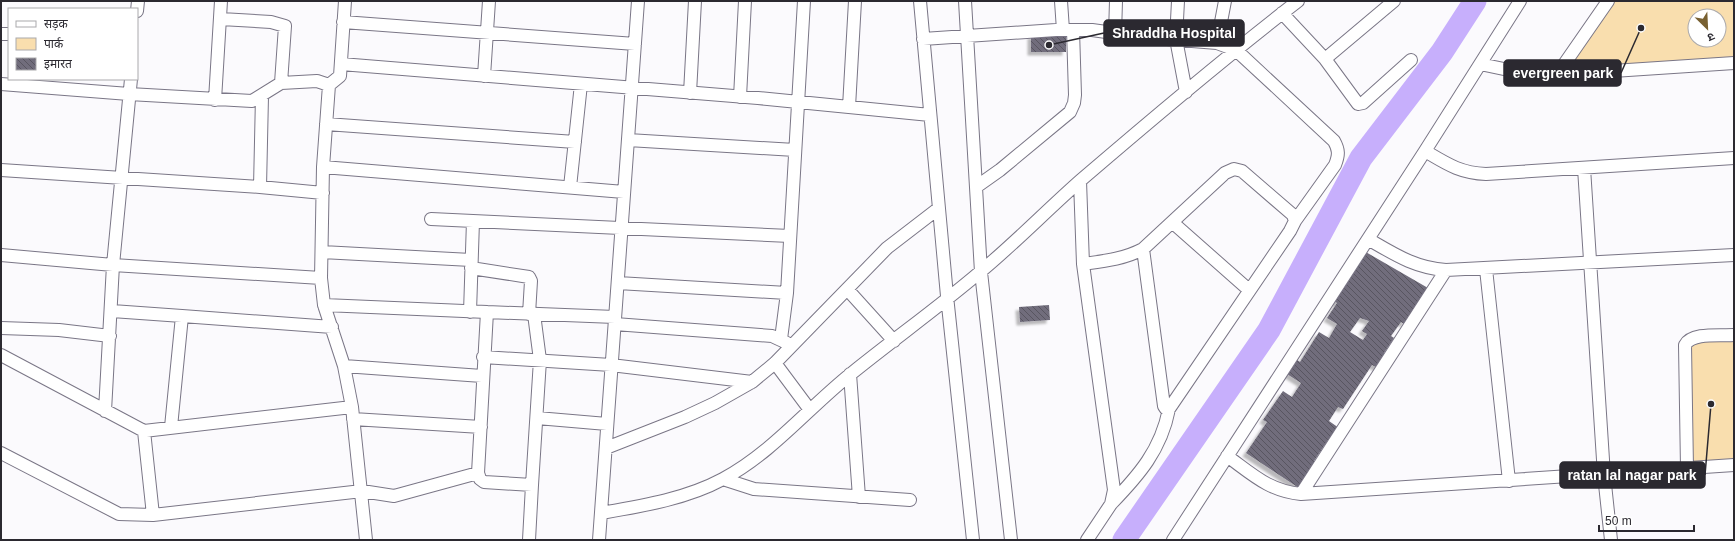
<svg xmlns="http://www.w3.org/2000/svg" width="1735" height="541" viewBox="0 0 1735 541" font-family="Arial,'Noto Sans Devanagari',sans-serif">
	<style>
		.park { fill: #f9deae; fill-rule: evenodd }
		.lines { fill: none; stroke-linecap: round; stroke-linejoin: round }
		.river { stroke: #c7affc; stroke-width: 23 }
		.building { fill: url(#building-back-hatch); fill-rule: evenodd; filter: url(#shadow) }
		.minor-casing { stroke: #7a7686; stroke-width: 14 }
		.minor { stroke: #fff; stroke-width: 12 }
		.leader { fill: none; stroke: #2b2930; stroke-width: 1.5 }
		.callout-dot { fill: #2b2930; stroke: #fff; stroke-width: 1.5 }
		.callout { fill: #2b2930; stroke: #2b2930; stroke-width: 1.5 }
		.callout-label { font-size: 14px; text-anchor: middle; font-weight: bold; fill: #fff }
	</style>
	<defs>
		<pattern id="building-back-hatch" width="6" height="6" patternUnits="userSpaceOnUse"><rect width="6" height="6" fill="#716d7c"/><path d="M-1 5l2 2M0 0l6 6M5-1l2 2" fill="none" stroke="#585560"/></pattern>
		<filter id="shadow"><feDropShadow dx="-3.5" dy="3.5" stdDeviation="1" flood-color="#0004"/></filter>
	</defs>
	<rect width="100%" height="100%" fill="#fbfafd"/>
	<path class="park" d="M1604,1H1734V61L1556,74ZM1695,16H1719V40H1695Z
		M1734,339V465L1690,468L1688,343Z"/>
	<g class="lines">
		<path class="river" d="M1124,540L1269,330L1361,158L1442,52L1475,1"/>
	</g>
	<path class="building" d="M1031,35H1066V52H1031Z
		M1364,251L1428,288L1404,324L1401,322L1391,336L1394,338L1384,353L1386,354L1378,368L1372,365L1343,409L1338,407L1329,421L1339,428L1332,443L1328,440L1314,461L1317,462L1299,488L1246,453L1267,422L1263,420L1283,391L1292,397L1301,383L1287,374L1296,359L1300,362L1319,332L1329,338L1337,324L1327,318L1337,303L1333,300ZM1360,318L1369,321L1362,331L1367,334L1363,340L1350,332Z
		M1049,305L1050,320L1020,322L1019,307Z"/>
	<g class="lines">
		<defs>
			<path id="minor" d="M345,1L340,76L329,85L323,167L321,278L324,305L344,366L352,407L366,540
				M920,1L947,296L973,540
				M965,1L981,272L1011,540
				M1061,1L1063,30
				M1178,1L1176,39L1186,92
				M137,11L138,1
				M1282,13L1325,59L1358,104L1363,103L1411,60
				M221,19L271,22L285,26L281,83
				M343,22L635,44
				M1,34H9
				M1115,34L1116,1
				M923,39L1056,30H1092L1142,37L1217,43L1236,50L1334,141C1339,150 1339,155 1335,165L1295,221
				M1217,43L1225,1
				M1325,59L1394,1
				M341,64L758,98L930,115
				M1480,64L1537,76L1734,63
				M484,76L489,1
				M1556,76L1608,1
				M1,84L129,94L252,101L281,83L317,81L329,85
				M690,93L695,1
				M740,97L745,1
				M215,100L221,1
				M849,107L855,1
				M326,124L575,142
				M628,140L795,150
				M1425,151C1447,164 1460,173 1486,174L1734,158
				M323,167L624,192
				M1584,168L1604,475L1611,540
				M1,170L260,187L323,193
				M1080,181L1083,264L1114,490L1111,504L1087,540
				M260,187L262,96
				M570,187L581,84
				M976,187L1000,170L1070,112L1074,103L1075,95L1073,30
				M431,219L790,236
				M1172,222L1249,290
				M1368,239C1394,254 1415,268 1446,270L1734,255
				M322,252L471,260
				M1,255L113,265L321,278
				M1083,264C1105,261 1124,259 1143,249L1225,173L1234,169L1242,171L1293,215L1295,221L1290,231L1169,409H1166L1164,406L1143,249
				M471,268L529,277L531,281L529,314
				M1486,269L1509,481
				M618,283L787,293
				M847,289L894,341
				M324,305L487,312
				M112,311L182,316L171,427
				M470,312L473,221
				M182,316L332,327
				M615,324L772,336L787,343
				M1,328L59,330L110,336
				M781,339L787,293L804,1
				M1,355L144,431L352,407
				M483,357L611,365L752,382
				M775,363L810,410
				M344,366L482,376
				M850,374L859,497
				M105,411L113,265L131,79
				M537,418L607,424
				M353,419L481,427
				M144,431L153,515
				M606,448L685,417L715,403L752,382L775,363L887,248L939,208
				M1,453L119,514L153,515L362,491L394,496L478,473
				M1227,456C1252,474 1269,491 1301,494L1734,465
				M1687,469L1685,345C1692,332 1720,336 1734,335
				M723,479L754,489L910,500
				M532,485L540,360L534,314
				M1301,494L1446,270
				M1111,504C1139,475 1161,450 1169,409
				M601,513C642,506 686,499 723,479C772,453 809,407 852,373C894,339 939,307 980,272C1015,243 1047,210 1081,180C1152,119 1224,58 1298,1
				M529,540L532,485L484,482L480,479L478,473L487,312L615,317
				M599,540L638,1
				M1173,540L1425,151L1520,1"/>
		</defs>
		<use href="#minor" class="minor-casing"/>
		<use href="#minor" class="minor"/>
	</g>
	<path class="leader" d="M1049 45L1104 33M1641 28L1621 73M1711 404L1705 475"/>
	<g class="callout-dot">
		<circle cx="1049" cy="45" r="4"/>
		<circle cx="1641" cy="28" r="4"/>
		<circle cx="1711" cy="404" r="4"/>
	</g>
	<g class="callout">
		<rect x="1104" y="20" width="140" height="26" rx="4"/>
		<rect x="1504" y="60" width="117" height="26" rx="4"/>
		<rect x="1560" y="462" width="145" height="26" rx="4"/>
	</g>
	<g class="callout-label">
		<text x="1174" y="38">Shraddha Hospital</text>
		<text x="1563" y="78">evergreen park</text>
		<text x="1632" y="480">ratan lal nagar park</text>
	</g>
	<rect width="1735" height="541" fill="none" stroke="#2b2930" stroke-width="4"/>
	<rect x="8" y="8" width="130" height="72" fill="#ffffff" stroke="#aaa9ac"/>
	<rect x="16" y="21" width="20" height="6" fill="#ffffff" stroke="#aaa9ac"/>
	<text x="44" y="28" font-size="12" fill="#2b2930">सड़क</text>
	<rect x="16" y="38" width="20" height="12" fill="#f9deae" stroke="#aaa9ac"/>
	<text x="44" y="48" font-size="12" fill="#2b2930">पार्क</text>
	<rect x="16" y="58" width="20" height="12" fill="url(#building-back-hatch)" stroke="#aaa9ac"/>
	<text x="44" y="68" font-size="12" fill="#2b2930">इमारत</text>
	<g transform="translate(1707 28) rotate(156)"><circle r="19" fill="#ffffff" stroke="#aaa9ac"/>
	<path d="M0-3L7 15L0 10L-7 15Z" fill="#786031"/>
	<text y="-6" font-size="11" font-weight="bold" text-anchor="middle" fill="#2b2930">उ</text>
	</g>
	<path d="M1599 525v6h95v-6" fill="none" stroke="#2b2930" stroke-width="2"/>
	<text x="1605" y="525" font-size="12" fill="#2b2930" stroke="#ffffff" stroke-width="3" paint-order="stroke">50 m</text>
</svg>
